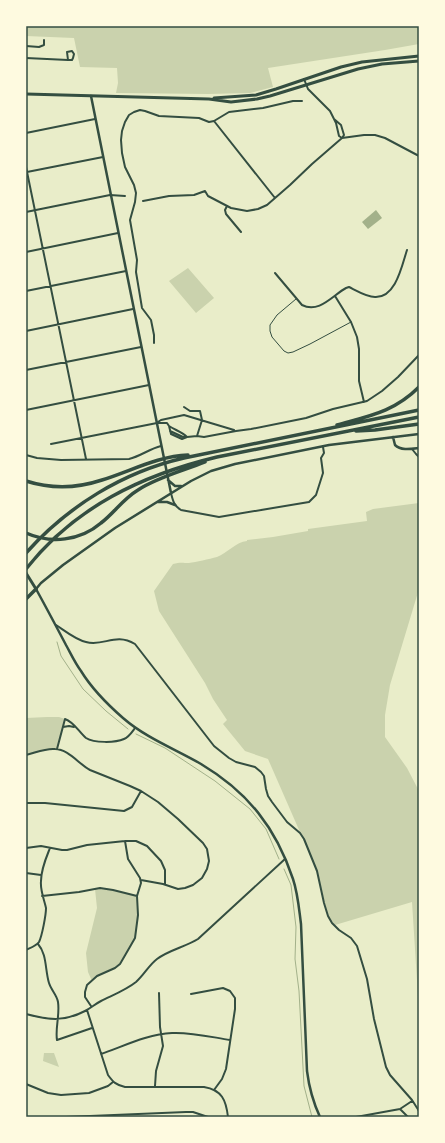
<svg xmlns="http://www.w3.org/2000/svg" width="445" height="1143" viewBox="0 0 445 1143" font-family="'Archivo Narrow',sans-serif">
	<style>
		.green { fill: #cad2ad }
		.water { fill: #a3b18a }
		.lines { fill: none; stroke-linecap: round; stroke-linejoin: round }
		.stream { stroke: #a3b18a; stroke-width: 1 }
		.service { stroke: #344e41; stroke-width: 1 }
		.minor { stroke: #344e41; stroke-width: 2 }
		.tertiary { stroke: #344e41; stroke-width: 2.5 }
		.primary { stroke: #344e41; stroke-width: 3 }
		.motorway { stroke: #344e41; stroke-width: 3.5 }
		.neatline { fill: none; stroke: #344e41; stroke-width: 1.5 }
	</style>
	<rect width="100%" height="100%" fill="#e9edc9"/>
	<path class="green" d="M26,26H419V44L385,50L268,68L273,87L250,93L208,94L116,93L118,83L117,68L80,67L74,38L26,36Z
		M188,268L214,298L196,313L169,281Z
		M419,503V589L390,685L385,715V737L407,768L419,791V1012L412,902L335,925L328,916L317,871L268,759L245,751L223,724L227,720L213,699L205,683L159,611L154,591L173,564C180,562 183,563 189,563C196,562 209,559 217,557C227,553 236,542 247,541V540L273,537L308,531V529L367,521L366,512L373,509Z
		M47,717H59L65,719L57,749H51L26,755V718Z
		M100,888L137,896L138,911L135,938L118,966L103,973L92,981L88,972L86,953L97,908L95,889Z
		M44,1053H54L59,1067L43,1061Z"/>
	<path class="water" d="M376,210L382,218L368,229L362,222Z"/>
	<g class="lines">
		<path class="stream" d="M57,642L61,656L83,689L106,711L128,729
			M136,734L165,748L215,781L250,809L266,829L279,859
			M284,869L291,885L296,927L295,959L299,991L304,1086L312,1117"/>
		<path class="service" d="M296,299L277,315L270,325V331L272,337L284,351L288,353L293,352L310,344L351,322"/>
		<path class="minor" d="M26,46L39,47L44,45V40
			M26,58L68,60H72L73,58L74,54L72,51L67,52L68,60
			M304,79L308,89L330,111L336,123L339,136L342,138
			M214,121L275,198
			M214,121L229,112L263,108L293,101H302
			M26,133L95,119
			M342,138L364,135H375L385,138L419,156
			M26,167L86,459
			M27,172L103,157
			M143,201L169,196L194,195L205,191L208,196L231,208L247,211L258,209L267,205L290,185L312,164L342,138L344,135L341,125L334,119
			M227,206L225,210L226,214L241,232
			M26,212L110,195L125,196
			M26,252L118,233
			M275,273L302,305C319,314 333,295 346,288L349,287C357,291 367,297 375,297C396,298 402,265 407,250
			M26,291L126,271
			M335,296L351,322L357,337L359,349V381L364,402
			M26,331L133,309
			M154,343V335L151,320L142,308L136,272L137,260L130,220L135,202L136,193L134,185L125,167L122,153L121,140L122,131L125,122L129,115L134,112L140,110L145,111L159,116L199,118L209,122L214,121
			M26,370L141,347
			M184,407L190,411H200L202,420L197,436
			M26,410L149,385
			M158,422L161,420L184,415L234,430
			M169,426C175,430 182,432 187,437
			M170,431L183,437H186
			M51,444L157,423H167L169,426L171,434L182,439L187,437L197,436L204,437L236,431L251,429L306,418L333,409L367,401L382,391L398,377L419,355
			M412,449L416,454L419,457
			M26,455L37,458L61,460L129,459C141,456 149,449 161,446
			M171,493C173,501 174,506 181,510L219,517L309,502L316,495L323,473L321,458L324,453L323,447
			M56,625C65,631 76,640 86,642C104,647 115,632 135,644L214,746L229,758L236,762L255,767L261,772L264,776L266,789L268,796L272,802L287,822L300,833L304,839L317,871L324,903L328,916L332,923L339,930L351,938L357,946L367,979L374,1019L386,1067L390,1075L412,1100L419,1111
			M63,727L69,726L74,727
			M57,749L65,719C74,722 79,732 86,738C94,743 115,743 124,739C129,737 132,732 135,728
			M26,755C35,753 45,748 55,749C68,749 79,764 90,770L130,786L141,791L158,802L178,819L203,843L207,849L209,861L207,869L202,878L193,885L185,888L178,889L163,884L141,880
			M26,803H45L124,811L132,807L141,791
			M26,848L41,846L62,850H67L87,845L125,841H136L147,846L161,861L165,870V884
			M26,873L41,875
			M42,896L79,892L100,888L113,890L137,896
			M38,944C47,954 45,970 49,983C51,990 57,995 58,1002C60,1015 55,1028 57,1040L92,1028
			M26,950C30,948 36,946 39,942C42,936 46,915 46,908C44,899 40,890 41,881C41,869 46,858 50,848
			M191,994L223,988L230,991L235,998V1009L226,1069L222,1079L214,1090
			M91,1006L85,997V992L87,985L97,976L115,968L120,964L131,945L135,938L138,915L137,896L141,883L140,878L128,859L125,841
			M87,1010L108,1075C113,1082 116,1085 125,1087H204C222,1090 226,1100 228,1117
			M26,1014C49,1020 64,1022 85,1011C91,1008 95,1004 101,1001C113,995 126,990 136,982C144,975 149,965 157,959C169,950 185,947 198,939L285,859
			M101,1054C124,1046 148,1034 172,1033C191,1032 211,1037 230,1040
			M26,1084L48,1093L61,1095L89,1093L108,1086L113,1082
			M155,1086L156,1071L163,1046L160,1027L159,993
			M400,1109L408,1117
			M66,1117L186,1112H193L208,1117
			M356,1117L400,1109L412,1101"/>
		<path class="tertiary" d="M91,96L171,493
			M393,437L395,445C401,451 411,449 419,448
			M168,480L175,486H181
			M158,502H167L175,505
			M320,1117C313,1102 309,1087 307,1071L301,924C299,909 298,894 293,879C276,828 248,792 201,764C175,749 146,738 123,718C107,704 92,689 81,671C75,663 71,654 66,645C56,626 46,607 36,589L41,583L63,565L115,528L191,481L211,471L235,464L329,445L419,434"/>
		<path class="primary" d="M26,94L209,99L231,102L257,99L270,96L358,69L382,64L419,61
			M214,98L256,95L276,89L341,67L362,62L419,56
			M26,573L36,589"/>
		<path class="motorway" d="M337,425C369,416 394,412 419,387
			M356,431L375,430L419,424
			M26,481C51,489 78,488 102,480C131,471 158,456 188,455
			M26,533C51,544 80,541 101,523C114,513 123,499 138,490C158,477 183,471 205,462
			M26,553C68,506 123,472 184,458L419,410
			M26,569C75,507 142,475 217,457L419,417
			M26,599L36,589"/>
	</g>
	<rect width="445" height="1143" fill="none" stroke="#fefae0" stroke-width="54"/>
	<rect x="27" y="27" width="391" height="1089" class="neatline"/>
</svg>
